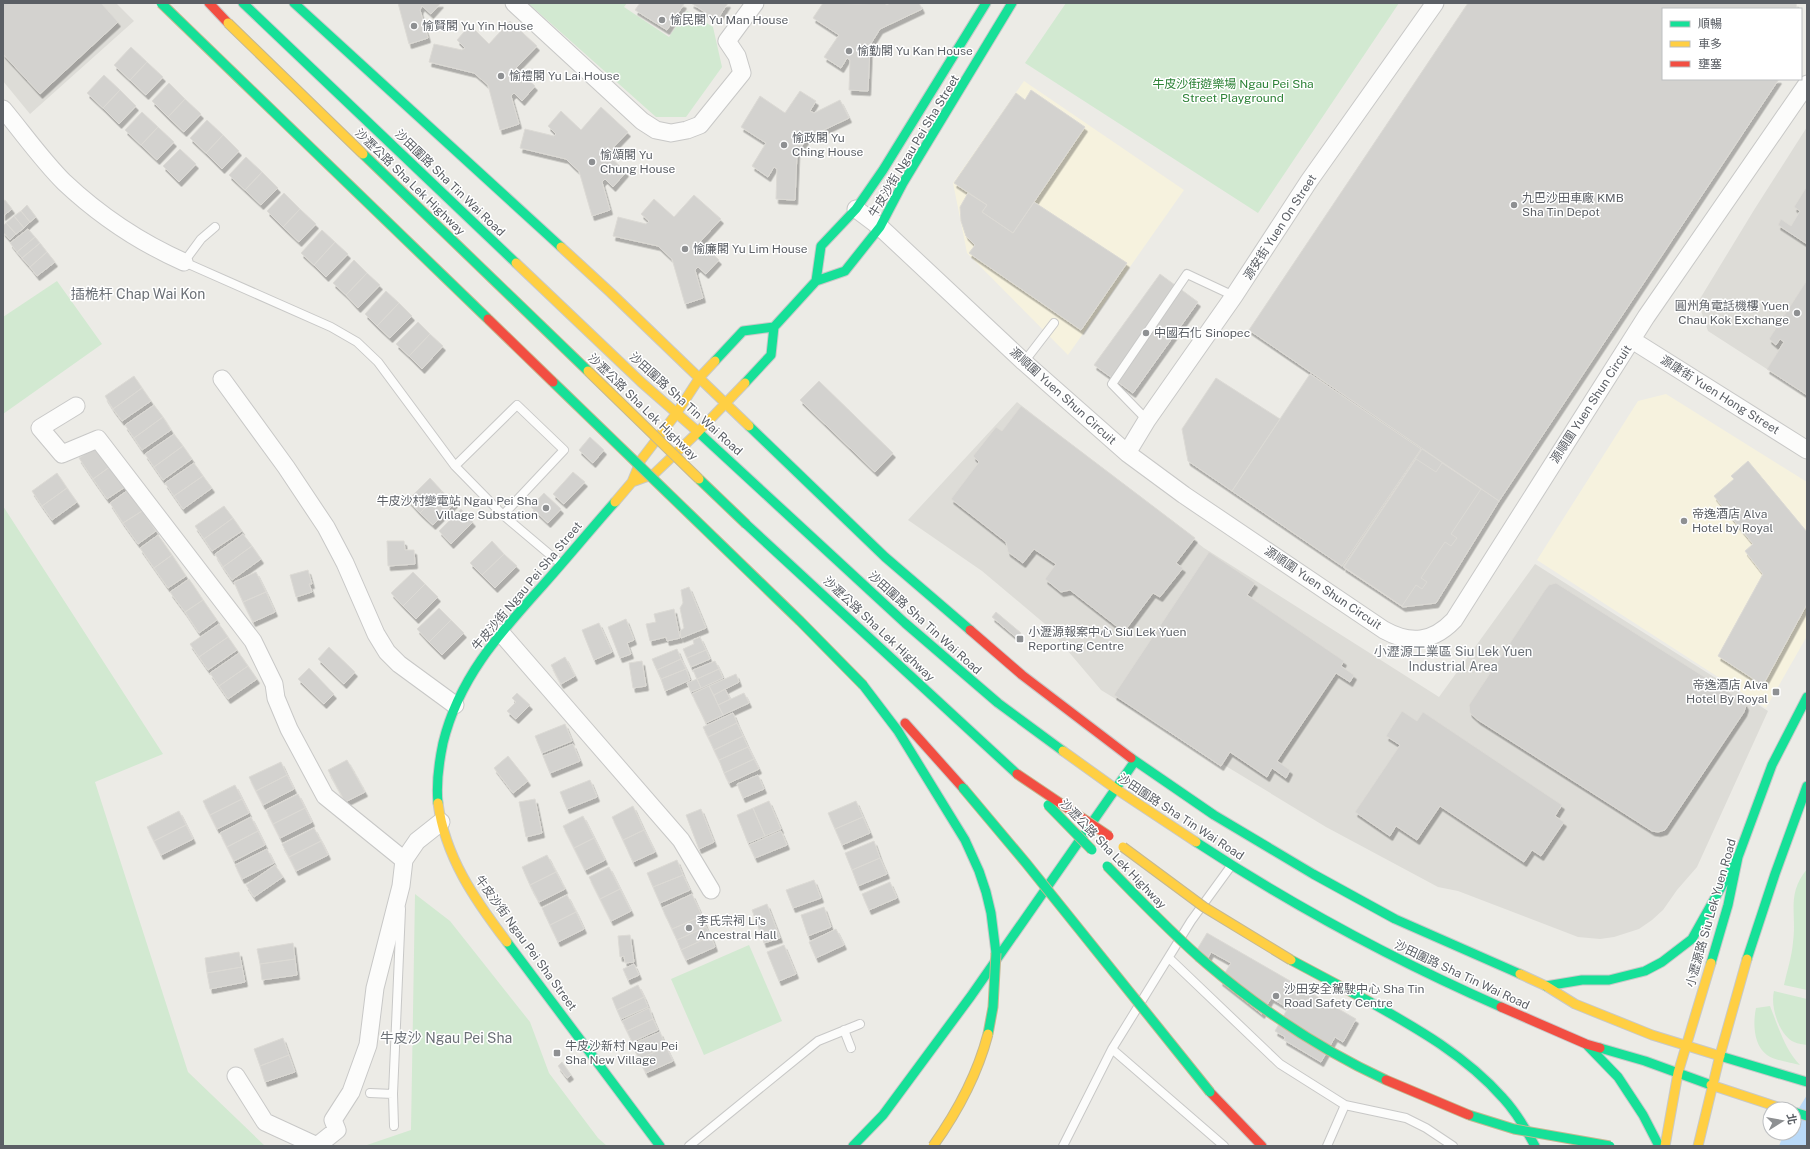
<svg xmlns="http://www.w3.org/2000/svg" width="1810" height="1149" viewBox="0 0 1810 1149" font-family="'Public Sans','Noto Sans TC',sans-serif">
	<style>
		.commercial { fill: #f6f2de }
		.industrial { fill: #dddcd7 }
		.green { fill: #d2e9d1 }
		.water { fill: #b9d9f8 }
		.building { fill: #d3d2cf; stroke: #dcdad5; filter: url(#shadow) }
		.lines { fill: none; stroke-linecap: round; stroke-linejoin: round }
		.lane-casing { stroke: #c8c8c7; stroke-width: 10 }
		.street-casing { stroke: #c8c8c7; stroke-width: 19 }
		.fast-casing { stroke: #c8c9c8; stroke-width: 11 }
		.slow-casing { stroke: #c8c9c8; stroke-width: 11 }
		.jam-casing { stroke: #c8c9c8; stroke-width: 11 }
		.lane { stroke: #fcfcfb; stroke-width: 8 }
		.street { stroke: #fcfcfb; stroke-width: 17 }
		.fast { stroke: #16e098; stroke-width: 9 }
		.slow { stroke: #ffcf43; stroke-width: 9 }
		.jam { stroke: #f24e42; stroke-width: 9 }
		.fast-bridge-casing { stroke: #c4b893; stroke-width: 11; stroke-linecap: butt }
		.slow-bridge-casing { stroke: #c4b893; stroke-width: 11; stroke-linecap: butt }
		.jam-bridge-casing { stroke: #c4b893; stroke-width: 11; stroke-linecap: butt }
		.fast-bridge { stroke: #16e098; stroke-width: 9 }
		.slow-bridge { stroke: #ffcf43; stroke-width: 9 }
		.jam-bridge { stroke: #f24e42; stroke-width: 9 }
		.poi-dot { fill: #8e9092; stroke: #fff; stroke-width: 1.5 }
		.labels { text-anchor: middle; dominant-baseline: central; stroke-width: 3; stroke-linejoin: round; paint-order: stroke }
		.poi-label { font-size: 12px; fill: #5b5f65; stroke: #fff; text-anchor: start }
		.park-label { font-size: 12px; fill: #2d8237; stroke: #fff }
		.street-label { font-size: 12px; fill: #5b5f65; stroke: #fff }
		.neighbourhood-label { font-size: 13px; fill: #6c7177; stroke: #fff }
		.quarter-label { font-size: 14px; fill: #6c7177; stroke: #fff }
	</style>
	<defs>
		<filter id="shadow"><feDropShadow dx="2.5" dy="4.5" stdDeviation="0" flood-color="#0004"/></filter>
	</defs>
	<rect width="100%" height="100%" fill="#ecebe6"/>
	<path class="commercial" d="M1024,81L1184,190L1068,355L967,253L953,183Z
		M1666,394L1807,482V636L1766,708L1537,560L1638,401Z"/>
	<path class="industrial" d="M3,3H116L134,21L30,114L3,81Z
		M1807,127V395L1708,331L1698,302L1754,210Z
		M1017,402L1204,548L1439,697L1535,564L1768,711L1697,867L1677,890L1663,910L1652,920L1639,929L1614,937L1600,939L1578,937L1458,891L1438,887L1326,827L1101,690L1045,624L982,571L908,520Z"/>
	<path class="green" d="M528,3H627L624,7L669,37L687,11L713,27L722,67L686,117H656Z
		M1066,3H1399L1258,213L1025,63Z
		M57,281L102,344L3,414V317Z
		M3,506L163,754L95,782L188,1072L265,1146H3Z
		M1807,869V990L1784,985C1787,971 1792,956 1793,942C1797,913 1786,895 1807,869Z
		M415,894L450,921L530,1022L549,1073L598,1138L607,1146H364L411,1130Z
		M749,945L782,1021L704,1055L671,979Z
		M1774,991L1807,999V1045C1803,1044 1798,1044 1794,1042C1779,1035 1770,1006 1774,991Z
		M1770,1006C1778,1026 1785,1050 1800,1065C1792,1063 1773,1060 1767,1055C1753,1045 1753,1022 1756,1008Z"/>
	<path class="water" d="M1807,1095V1146H1779L1784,1133H1794V1116Z"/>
	<path class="building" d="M3,3H101L118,22L40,94L3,54Z
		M398,3H441L431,14L422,6L420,10L428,38L409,44Z
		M640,3H682L684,4L667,30L635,10Z
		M691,3H728L717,20Z
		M823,3L858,4L884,3L887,5L890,3H919L922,9L880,29L870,45L868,91L849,90L850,60L847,58L841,68L824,57L839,35L813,18Z
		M1468,3H1796L1797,9H1663V79H1779L1499,501L1249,330Z
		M510,21L537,46L516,68L535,86L522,101L514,93L511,96L519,124L500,130L488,85L474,73L429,62L434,44L462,50L465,48L457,40L470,25L489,44Z
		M131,47L147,62L130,80L114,65Z
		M147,62L163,77L146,95L130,80Z
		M104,75L120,90L103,108L87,93Z
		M169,83L185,99L168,117L152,101Z
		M120,90L136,106L119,124L103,108Z
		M1031,90L1085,127L1013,233L982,212L987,205L954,183L1016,93L1025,100Z
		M800,91L816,101L810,111L814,113L840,100L849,118L807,138L797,153L795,200L776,199L777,169L774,167L768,177L752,166L766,143L741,127L760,96L785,113Z
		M185,99L201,114L184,132L168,117Z
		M601,107L628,132L607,154L626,172L613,187L605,179L602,182L610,210L592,216L579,171L572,165L566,159L520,148L525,129L554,136L556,134L548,126L561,111L581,130Z
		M142,112L158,127L141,145L125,130Z
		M207,120L223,135L206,153L190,138Z
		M158,127L174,142L157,160L141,145Z
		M223,135L239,151L222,169L206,153Z
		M180,149L196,164L179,182L163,166Z
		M246,157L262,172L245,190L229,175Z
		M262,172L278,188L261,205L245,190Z
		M1807,186V244L1778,225L1781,219L1791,226L1800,211L1794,207Z
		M284,193L300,209L283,227L267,211Z
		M968,193L987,205L982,212L1013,233L1034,202L1127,263L1081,330L969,253L975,245L966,236L961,221L960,207Z
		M694,195L721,219L700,242L719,260L706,274L698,267L695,270L703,298L685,304L672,259L658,246L613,236L618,217L646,224L649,221L641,214L654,199L674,217Z
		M5,200L12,209L3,216V201Z
		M27,205L36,217L30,222L21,211Z
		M300,209L316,224L299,242L283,227Z
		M21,211L30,222L24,228L14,216Z
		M14,216L24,228L16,234L6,223Z
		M6,223L16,234L10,240L3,232V226Z
		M28,229L35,237L17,252L10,243Z
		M322,230L335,242L314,265L301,253Z
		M35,237L40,243L22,258L17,252Z
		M335,242L348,254L326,277L314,265Z
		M40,243L47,252L30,267L22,258Z
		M47,252L55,262L37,276L30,267Z
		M354,260L367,273L346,295L333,283Z
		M367,273L380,285L358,308L346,295Z
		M1160,274L1198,302L1133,393L1094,365Z
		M1807,280V395L1767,369L1784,342L1780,339L1776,345L1769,339Z
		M386,291L399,303L377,326L365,314Z
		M399,303L412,316L390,338L377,326Z
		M418,322L430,334L409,356L396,344Z
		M430,334L443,346L422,369L409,356Z
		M1310,374L1421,449L1342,566L1232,491Z
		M134,376L142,388L113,409L105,396Z
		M1216,378L1280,419L1232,491L1188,461L1182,429Z
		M819,381L893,453L875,472L800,400Z
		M142,388L151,401L122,421L113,409Z
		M154,405L163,417L134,438L125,425Z
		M1021,406L1195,538L1176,563L1183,568L1160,597L1153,593L1124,632L1070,590L1061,592L1045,579L1056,564L1034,549L1023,563L1008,552L1006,542L951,499L979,462L973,456L996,427L1002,431Z
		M163,417L171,430L142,450L134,438Z
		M174,434L183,446L154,467L145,454Z
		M590,437L604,450L593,463L579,450Z
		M97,446L111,466L93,479L79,458Z
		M183,446L192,459L163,480L154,467Z
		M1422,449L1499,501L1436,603L1403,607L1343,567Z
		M1416,459L1436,472L1442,463L1481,489L1451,534L1457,538L1451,546L1445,542L1421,578L1427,582L1422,589L1416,585L1402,606L1344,567Z
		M1748,461L1807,532V604L1763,685L1718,656L1763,574L1745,551L1753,544L1714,496L1734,479L1731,476Z
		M194,463L203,476L174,496L165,483Z
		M111,466L125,487L107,499L93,479Z
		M573,472L585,482L564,504L553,494Z
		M57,473L67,488L42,506L32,491Z
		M203,476L212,488L183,509L174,496Z
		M430,478L442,491L420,513L408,500Z
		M67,488L77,502L52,520L42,506Z
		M128,490L142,511L123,523L110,503Z
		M442,491L455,503L433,525L420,513Z
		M544,493L561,509L548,523L531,507Z
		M224,506L233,518L204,539L195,526Z
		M461,509L473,522L451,544L439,531Z
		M142,511L156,531L138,544L123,523Z
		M233,518L242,531L212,551L204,539Z
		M243,534L252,546L223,567L215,554Z
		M158,535L172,555L154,568L140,548Z
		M387,541H404L405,550H414L415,564L388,566Z
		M492,541L504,554L482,575L470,563Z
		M252,546L261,559L232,580L223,567Z
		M1209,552L1255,583L1247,595L1344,661L1341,666L1354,675L1350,682L1336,673L1277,761L1290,770L1286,778L1272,768L1267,777L1230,752L1221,766L1114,695Z
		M504,554L517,566L495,588L482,575Z
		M172,555L186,576L168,588L154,568Z
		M308,570L312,584H309L312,592L296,597L290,575Z
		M256,572L266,592L243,602L234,582Z
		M413,572L425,584L403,606L391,593Z
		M189,579L203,600L185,612L170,592Z
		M1556,583L1744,702L1746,706L1744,712L1665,830L1658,832L1652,831L1478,720L1470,713L1469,705L1545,590L1549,585Z
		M425,584L438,597L416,619L403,606Z
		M689,587L706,628L681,638L680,631L684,628L680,608L683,603L681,590Z
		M266,592L275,612L253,622L243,602Z
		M203,600L217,620L199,633L185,612Z
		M439,608L451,620L429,642L417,629Z
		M674,609L680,638L667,641L666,637L650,641L646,624L656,622L654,614Z
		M996,612L1021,633L1017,638L992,617Z
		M626,619L634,640L627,643L631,654L620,658L608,627Z
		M451,620L464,633L442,655L429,642Z
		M599,623L612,652L594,660L582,630Z
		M219,624L228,637L199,657L190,644Z
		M228,637L237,650L208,670L199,657Z
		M700,637L706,650L687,658L683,649L694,644L693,640Z
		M329,647L355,672L344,684L318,659Z
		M677,649L681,659L657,670L652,659Z
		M706,650L710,659L691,667L687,658Z
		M239,653L248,666L219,686L210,673Z
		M565,657L575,676L561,684L551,665Z
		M681,659L686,669L661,679L657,670Z
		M642,661L646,686L633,688L629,663Z
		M715,661L719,669L697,679L693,670Z
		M248,666L257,679L228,699L219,686Z
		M309,668L334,694L324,704L298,679Z
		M686,669L690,680L665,691L661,679Z
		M719,669L723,678L701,688L697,679Z
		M736,674L739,682L714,695L709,686Z
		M697,679L701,688L691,692L687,683Z
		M709,686L723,715L706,723L692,694Z
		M725,689L730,699L718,705L714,695Z
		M517,693L530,705L516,719L507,711L516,702L512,698Z
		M744,693L749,703L723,715L718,705Z
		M1402,711L1417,721L1423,712L1562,805L1555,816L1564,822L1541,856L1532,850L1524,862L1440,806L1417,840L1396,826L1390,836L1355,812L1400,745L1386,736Z
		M733,713L737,723L708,737L703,727Z
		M737,723L743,736L714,750L708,737Z
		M565,724L572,741L542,753L535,736Z
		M743,736L748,747L719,760L714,750Z
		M573,744L580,761L550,773L543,756Z
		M748,747L754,759L724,773L719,760Z
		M508,756L528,781L513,793L494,768Z
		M754,759L759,769L729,783L724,773Z
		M347,760L365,792L345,802L328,770Z
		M281,762L287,775L256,791L249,777Z
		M287,775L294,789L263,805L256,791Z
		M758,775L764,789L743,798L737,784Z
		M590,780L597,797L567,809L560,792Z
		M235,785L242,799L210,815L203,801Z
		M298,794L305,808L273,824L266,810Z
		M242,799L249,813L217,829L210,815Z
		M535,799L542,833L526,837L519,802Z
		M769,801L781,829L765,836L753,808Z
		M856,801L863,817L835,829L828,813Z
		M633,806L644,830L623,840L612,817Z
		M305,808L312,822L280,838L273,824Z
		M753,808L765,836L748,843L737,815Z
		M701,809L714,842L699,849L686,815Z
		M179,811L186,825L154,841L147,827Z
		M583,816L594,838L574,848L563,826Z
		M251,817L258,831L227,847L220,833Z
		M863,817L870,833L842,845L835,829Z
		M186,825L193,839L161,855L154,841Z
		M314,828L321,841L289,857L282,844Z
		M644,830L655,852L633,862L623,840Z
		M258,831L265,845L234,861L227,847Z
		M781,831L787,845L755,858L749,845Z
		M594,838L605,860L585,870L574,848Z
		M321,841L328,855L296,871L289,857Z
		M874,841L880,858L852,870L845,853Z
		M267,849L274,863L242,879L235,865Z
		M547,855L556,872L530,885L522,867Z
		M880,858L887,874L858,886L852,870Z
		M677,860L683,875L653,887L647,873Z
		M275,865L283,877L254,897L246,885Z
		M609,867L620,889L600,899L589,877Z
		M556,872L565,889L539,902L530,885Z
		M683,875L690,890L660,903L653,887Z
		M814,880L821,898L793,908L786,890Z
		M890,882L897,898L869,910L862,894Z
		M620,889L631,911L611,921L600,899Z
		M692,894L702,916L672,929L662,908Z
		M567,895L576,912L550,925L542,908Z
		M767,904L780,938L764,943L752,910Z
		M824,907L831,927L808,936L801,915Z
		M576,912L584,929L558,942L550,925Z
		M702,916L706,927L677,940L672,929Z
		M706,927L711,936L681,950L677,940Z
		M836,929L844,945L816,958L809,942Z
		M1207,933L1356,1019L1343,1042L1335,1037L1321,1062L1284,1040L1285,1037L1275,1031L1288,1008L1271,998L1262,1014L1220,981L1231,963L1211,952L1205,963L1193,956Z
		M630,935L634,962L625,963L624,956L620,957L618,936Z
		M711,936L715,947L686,960L681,950Z
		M293,943L295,959L260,964L257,949Z
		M784,945L796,974L779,981L767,952Z
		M239,952L242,967L207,973L205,958Z
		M295,959L297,975L262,980L260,964Z
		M634,964L639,975L628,980L623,969Z
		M242,967L245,982L210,989L207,973Z
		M638,985L644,997L617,1010L612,998Z
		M644,997L648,1007L621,1019L617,1010Z
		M649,1008L653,1019L627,1031L622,1021Z
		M653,1019L658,1030L632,1042L627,1031Z
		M660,1032L666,1047L639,1059L632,1044Z
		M283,1038L289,1055L260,1066L254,1049Z
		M666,1047L673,1061L646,1073L639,1059Z
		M289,1055L295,1072L265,1082L260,1066Z
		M562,1062L571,1075L567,1078L558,1066Z"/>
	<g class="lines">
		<defs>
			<path id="lane" d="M215,227L201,239L184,262L331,327L357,342L378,362L455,466L503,515L561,564
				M1024,362L1054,323
				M1147,420L1112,384L1187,274L1234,296
				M455,466L517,405L564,450L503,515
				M1169,958L1280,1064L1345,1105L1406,1118L1426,1128L1453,1146
				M844,1030L851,1048
				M1112,1049L1224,1146
				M370,1093L393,1094
				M394,1126L393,1094L401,909
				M689,1146L818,1041L860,1024
				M1063,1146L1112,1049L1191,921L1231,866
				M1327,1146L1345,1105"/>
			<path id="street" d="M514,3L642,121L656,130L671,133L687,130L700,125L742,73L737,56L727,41L755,3
				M3,109C23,133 42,160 64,182C99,215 139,242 184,262
				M856,209L880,227L1024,362L1127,453L1184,495L1384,630C1411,645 1433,642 1454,620L1646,317L1807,84
				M1632,340L1807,450
				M222,379L286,467L326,527L345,563L376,634L387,652L399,664L455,705
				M76,406L40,428L62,454L98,439L253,641L274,684L276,698L289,729L325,796L404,860
				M1127,453L1147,420L1234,296L1309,181L1435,3
				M501,633L681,840L711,890
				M236,1076L265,1122L317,1146L337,1130L333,1120L351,1092L368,1045L375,988L401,886L404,860L417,841L441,822"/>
			<path id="fast" d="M243,3L516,263
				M294,3L561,247
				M816,281L821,246L856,209L883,170L986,3
				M715,361L743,331L774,327
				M745,383L771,355L774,327L816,281L845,271L880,227L903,183L1012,3
				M749,426L885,557L970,630
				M697,431L905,623L998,703L1063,751
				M746,524L1017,774
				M863,685L898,731L965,840L979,871L986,892L991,913L996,953
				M1131,758L1214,815L1313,874L1395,919L1520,974
				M438,803C436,783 439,762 443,743C459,677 500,633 544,584C568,557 591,529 615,502
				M1196,842C1292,905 1396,961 1501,1007
				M507,942L660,1146
				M1747,959L1775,874L1807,786
				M1711,963L1728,905L1738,857L1772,765L1807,697
				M1546,986L1582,980H1609L1645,971L1662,962L1692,939L1738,857
				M1370,1002C1418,1029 1466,1056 1503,1098C1516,1112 1526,1129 1535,1146
				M1587,1045L1618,1077L1643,1115L1659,1146
				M1600,1048L1645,1061L1711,1085
				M1720,1056L1807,1082
				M1794,1112L1807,1116
				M853,1146L883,1115L971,996L1135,761"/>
			<path id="slow" d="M561,247L611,293L749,426
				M516,263L641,382L697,431
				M632,482L654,474L698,432L745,383
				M615,502L632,482L641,460L676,414L700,377L715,361
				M1063,751L1116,789L1196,842
				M438,803C445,857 475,900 507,942
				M1520,974L1546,986L1575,1004L1652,1035L1720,1056
				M1711,1085L1784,1109
				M1665,1146L1678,1073L1711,963
				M1698,1146L1720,1055L1747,959"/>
			<path id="jam" d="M209,3L228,23
				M970,630L1022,675L1131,758
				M905,723L963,788
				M1501,1007L1586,1044L1600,1048
				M1210,1092L1262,1146"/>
		</defs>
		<use href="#lane" class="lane-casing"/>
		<use href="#street" class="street-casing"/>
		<use href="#fast" class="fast-casing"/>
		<use href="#slow" class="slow-casing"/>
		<use href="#jam" class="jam-casing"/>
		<use href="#lane" class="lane"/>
		<use href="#street" class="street"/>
		<use href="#fast" class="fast"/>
		<use href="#slow" class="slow"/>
		<use href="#jam" class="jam"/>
		<defs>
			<path id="fast-bridge" d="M161,3L488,319
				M363,154L588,371
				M553,382L800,621L863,685
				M699,479L746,524
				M963,788L1026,863L1210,1092
				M1048,805L1092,850
				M1107,866C1139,899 1171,933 1206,963C1261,1010 1321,1050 1386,1080
				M1291,960L1370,1002
				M988,1034L993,1007L996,953
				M1469,1115L1514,1129L1610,1146"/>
			<path id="slow-bridge" d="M228,23L363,154
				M588,371L699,479
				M1123,847L1204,907L1291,960
				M933,1146C958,1111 977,1076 988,1034"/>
			<path id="jam-bridge" d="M488,319L553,382
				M1017,774L1109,836
				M1386,1080L1469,1115"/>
		</defs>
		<use href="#fast-bridge" class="fast-bridge-casing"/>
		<use href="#slow-bridge" class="slow-bridge-casing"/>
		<use href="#jam-bridge" class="jam-bridge-casing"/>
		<use href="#fast-bridge" class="fast-bridge"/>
		<use href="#slow-bridge" class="slow-bridge"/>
		<use href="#jam-bridge" class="jam-bridge"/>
	</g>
	<g class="poi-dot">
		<circle cx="662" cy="20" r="4"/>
		<circle cx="414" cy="26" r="4"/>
		<circle cx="849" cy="51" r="4"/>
		<circle cx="501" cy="76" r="4"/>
		<circle cx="784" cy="145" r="4"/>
		<circle cx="592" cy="162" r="4"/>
		<circle cx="1514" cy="205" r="4"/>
		<circle cx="685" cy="249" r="4"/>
		<circle cx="1797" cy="313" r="4"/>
		<circle cx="1146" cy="333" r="4"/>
		<circle cx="546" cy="508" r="4"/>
		<circle cx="1684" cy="521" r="4"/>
		<rect x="1016" y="635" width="8" height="8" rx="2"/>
		<rect x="1772" y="688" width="8" height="8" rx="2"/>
		<circle cx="689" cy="928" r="4"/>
		<circle cx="1276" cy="996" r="4"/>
		<rect x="553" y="1049" width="8" height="8" rx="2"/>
	</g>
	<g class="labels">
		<g class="poi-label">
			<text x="670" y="20">愉民閣 Yu Man House</text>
			<text x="422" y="26">愉賢閣 Yu Yin House</text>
			<text x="857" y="51">愉勤閣 Yu Kan House</text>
			<text x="509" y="76">愉禮閣 Yu Lai House</text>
			<text x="792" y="138">愉政閣 Yu<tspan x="792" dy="14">Ching House</tspan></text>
			<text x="600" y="155">愉頌閣 Yu<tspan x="600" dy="14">Chung House</tspan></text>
			<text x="1522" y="198">九巴沙田車廠 KMB<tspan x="1522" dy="14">Sha Tin Depot</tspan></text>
			<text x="693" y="249">愉廉閣 Yu Lim House</text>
			<text x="1789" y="306" text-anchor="end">圓州角電話機樓 Yuen<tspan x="1789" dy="14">Chau Kok Exchange</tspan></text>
			<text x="1154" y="333">中國石化 Sinopec</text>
			<text x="538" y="501" text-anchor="end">牛皮沙村變電站 Ngau Pei Sha<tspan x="538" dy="14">Village Substation</tspan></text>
			<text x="1692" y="514">帝逸酒店 Alva<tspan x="1692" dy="14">Hotel by Royal</tspan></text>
			<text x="1028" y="632">小瀝源報案中心 Siu Lek Yuen<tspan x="1028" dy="14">Reporting Centre</tspan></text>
			<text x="1768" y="685" text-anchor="end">帝逸酒店 Alva<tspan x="1768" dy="14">Hotel By Royal</tspan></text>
			<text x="697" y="921">李氏宗祠 Li's<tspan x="697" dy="14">Ancestral Hall</tspan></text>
			<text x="1284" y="989">沙田安全駕駛中心 Sha Tin<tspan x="1284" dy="14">Road Safety Centre</tspan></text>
			<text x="565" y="1046">牛皮沙新村 Ngau Pei<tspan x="565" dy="14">Sha New Village</tspan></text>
		</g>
		<g class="park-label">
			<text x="1233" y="84">牛皮沙街遊樂場 Ngau Pei Sha<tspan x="1233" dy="14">Street Playground</tspan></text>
		</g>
		<g class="street-label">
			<text transform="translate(914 146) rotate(-59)">牛皮沙街 Ngau Pei Sha Street</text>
			<text transform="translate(410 182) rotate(44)">沙瀝公路 Sha Lek Highway</text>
			<text transform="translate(450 183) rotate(44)">沙田圍路 Sha Tin Wai Road</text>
			<text transform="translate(1280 227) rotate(-57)">源安街 Yuen On Street</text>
			<text transform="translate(1720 395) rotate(32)">源康街 Yuen Hong Street</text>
			<text transform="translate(1063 396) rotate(42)">源順圍 Yuen Shun Circuit</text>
			<text transform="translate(686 404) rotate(42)">沙田圍路 Sha Tin Wai Road</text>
			<text transform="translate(1591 404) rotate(-57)">源順圍 Yuen Shun Circuit</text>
			<text transform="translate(643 407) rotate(44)">沙瀝公路 Sha Lek Highway</text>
			<text transform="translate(527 586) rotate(-50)">牛皮沙街 Ngau Pei Sha Street</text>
			<text transform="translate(1323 588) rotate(34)">源順圍 Yuen Shun Circuit</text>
			<text transform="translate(925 623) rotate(42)">沙田圍路 Sha Tin Wai Road</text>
			<text transform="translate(879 629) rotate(43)">沙瀝公路 Sha Lek Highway</text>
			<text transform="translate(1181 817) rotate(33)">沙田圍路 Sha Tin Wai Road</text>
			<text transform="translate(1113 854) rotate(46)">沙瀝公路 Sha Lek Highway</text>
			<text transform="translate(1711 913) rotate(-74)">小瀝源路 Siu Lek Yuen Road</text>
			<text transform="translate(526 943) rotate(54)">牛皮沙街 Ngau Pei Sha Street</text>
			<text transform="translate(1462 975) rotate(25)">沙田圍路 Sha Tin Wai Road</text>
		</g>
		<g class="neighbourhood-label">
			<text x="1453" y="651">小瀝源工業區 Siu Lek Yuen<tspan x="1453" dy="15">Industrial Area</tspan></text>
		</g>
		<g class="quarter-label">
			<text x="138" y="294">插桅杆 Chap Wai Kon</text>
			<text x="446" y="1038">牛皮沙 Ngau Pei Sha</text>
		</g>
	</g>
	<rect width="1810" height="1149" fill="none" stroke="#5b5f65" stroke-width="8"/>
	<rect x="1662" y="8" width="140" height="72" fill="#ffffff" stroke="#bdbfc1"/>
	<rect x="1670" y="21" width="20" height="6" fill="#16e098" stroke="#bdbfc1"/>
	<text x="1698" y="28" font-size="12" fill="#5b5f65">順暢</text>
	<rect x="1670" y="41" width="20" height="6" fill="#ffcf43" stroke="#bdbfc1"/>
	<text x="1698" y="48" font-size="12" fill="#5b5f65">車多</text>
	<rect x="1670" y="61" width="20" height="6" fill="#f24e42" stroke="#bdbfc1"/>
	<text x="1698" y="68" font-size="12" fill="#5b5f65">壅塞</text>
	<g transform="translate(1782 1121) rotate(79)"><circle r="19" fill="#ffffff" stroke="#bdbfc1"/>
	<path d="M0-3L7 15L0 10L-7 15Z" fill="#8e9092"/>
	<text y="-6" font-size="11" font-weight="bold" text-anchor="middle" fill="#5b5f65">北</text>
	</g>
</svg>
